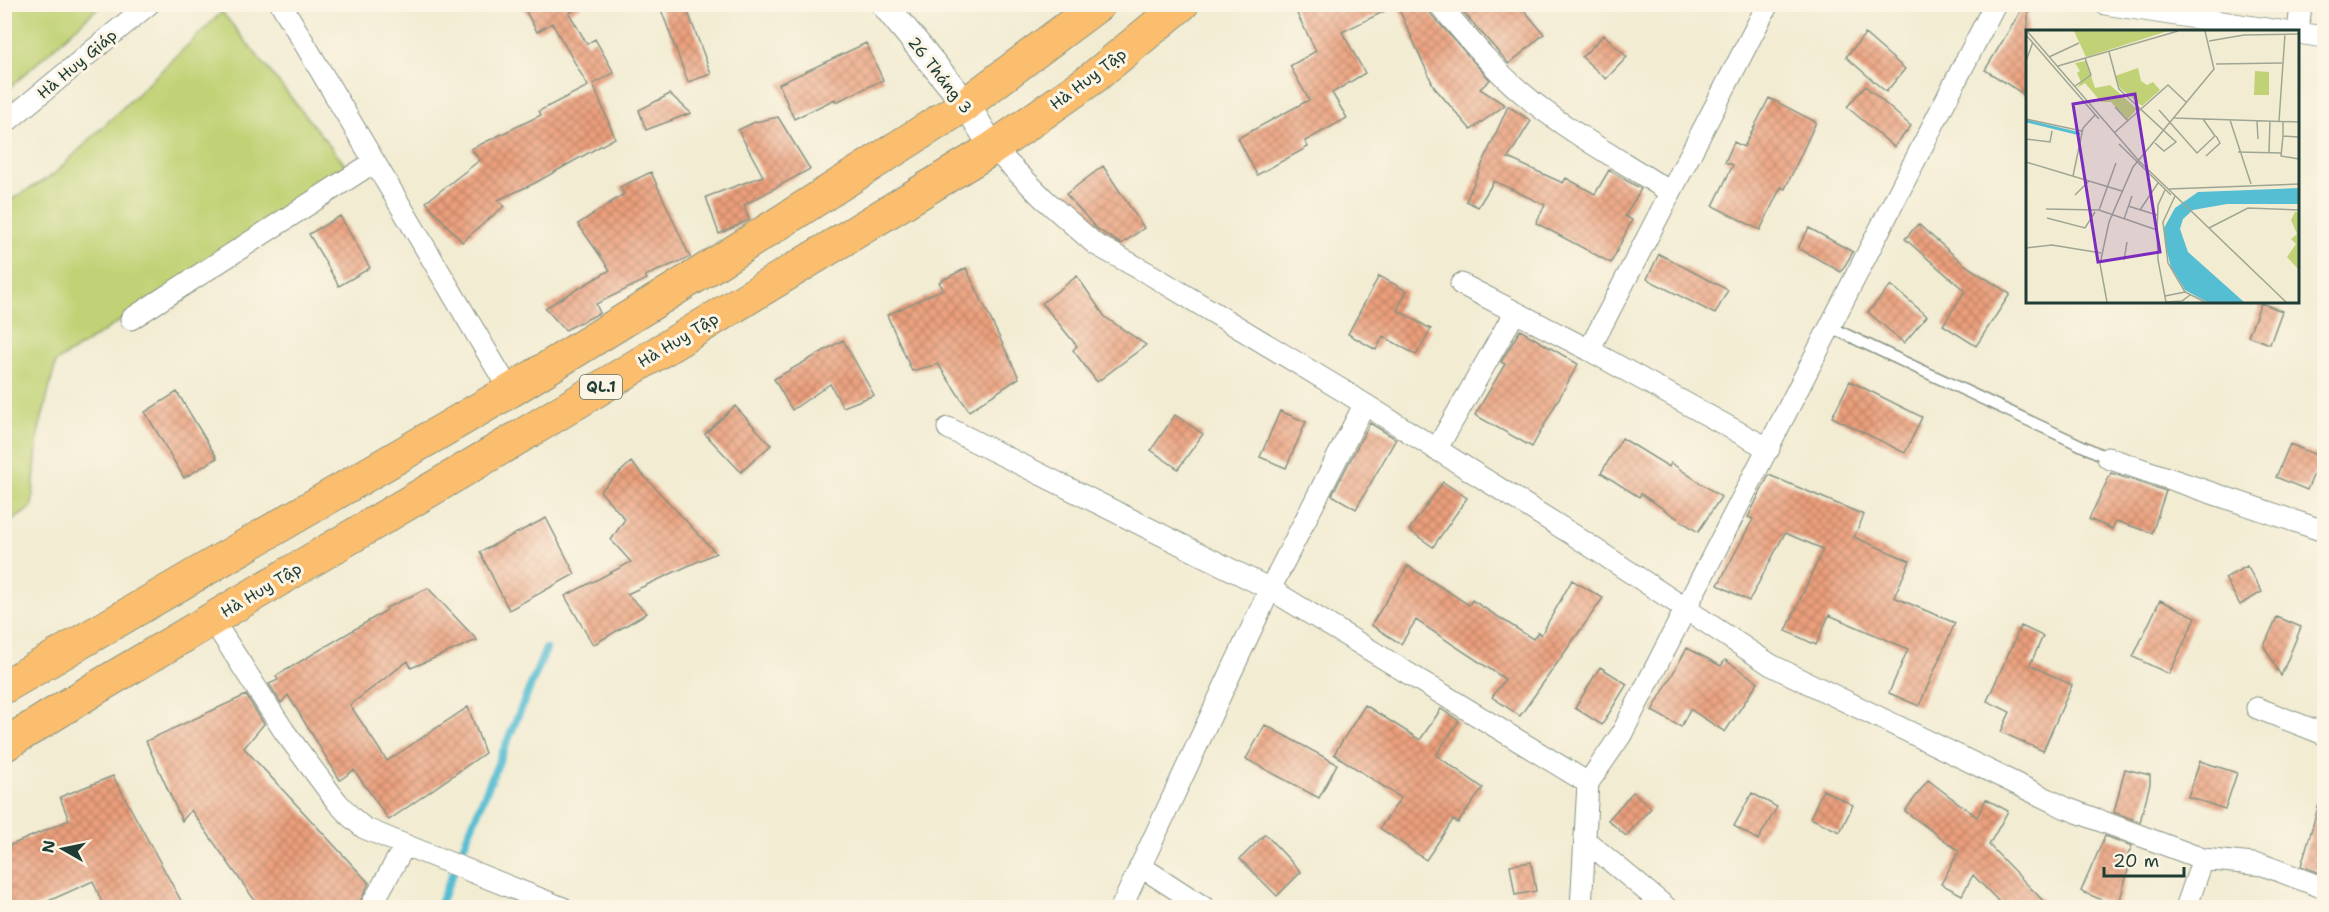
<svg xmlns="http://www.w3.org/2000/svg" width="2329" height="912" viewBox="0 0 2329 912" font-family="'Shantell Sans',sans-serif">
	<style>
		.grass { fill: #c0d275; stroke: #708854; stroke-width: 1.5 }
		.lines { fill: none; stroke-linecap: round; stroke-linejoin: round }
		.stream { stroke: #56bed3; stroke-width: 8 }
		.building { fill: url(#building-cross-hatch) }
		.service-casing { stroke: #889484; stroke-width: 13 }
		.minor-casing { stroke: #889484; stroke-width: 23 }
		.tertiary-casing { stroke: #889484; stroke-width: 28 }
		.primary-casing { stroke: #889484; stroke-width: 35 }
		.service { stroke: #fff; stroke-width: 10 }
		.minor { stroke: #fff; stroke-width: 21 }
		.tertiary { stroke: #fff; stroke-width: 26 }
		.primary { stroke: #fbbe6e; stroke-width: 33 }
		.labels { text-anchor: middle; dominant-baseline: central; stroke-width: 6; stroke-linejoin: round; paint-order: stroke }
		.shield { fill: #fcf5e5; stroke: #617469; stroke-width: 1.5 }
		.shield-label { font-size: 15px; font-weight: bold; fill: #1f3d34 }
		.street-label { font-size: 16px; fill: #1f3d34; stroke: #fcf5e5 }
		.inset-river { fill: none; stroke: #56bed3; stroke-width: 3 }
		.inset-road { fill: none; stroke: #9ea693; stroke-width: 1.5 }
		.view { fill: #7b2cbf; fill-opacity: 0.15; stroke: #7b2cbf; stroke-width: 3 }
		.inset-edge { fill: none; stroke: #1f3d34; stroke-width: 3 }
	</style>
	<defs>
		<pattern id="building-cross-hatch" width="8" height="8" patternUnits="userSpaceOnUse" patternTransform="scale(1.5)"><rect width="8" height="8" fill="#eb9f7c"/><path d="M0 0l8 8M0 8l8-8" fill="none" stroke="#be8366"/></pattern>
	</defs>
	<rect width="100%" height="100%" fill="#fcf5e5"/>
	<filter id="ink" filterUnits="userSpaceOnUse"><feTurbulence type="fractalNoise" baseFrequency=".0167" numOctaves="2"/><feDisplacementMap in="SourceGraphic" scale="12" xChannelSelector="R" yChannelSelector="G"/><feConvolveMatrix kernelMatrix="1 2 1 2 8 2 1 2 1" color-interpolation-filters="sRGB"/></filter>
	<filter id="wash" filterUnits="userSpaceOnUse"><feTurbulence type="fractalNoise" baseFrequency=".008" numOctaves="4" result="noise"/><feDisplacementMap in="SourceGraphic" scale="24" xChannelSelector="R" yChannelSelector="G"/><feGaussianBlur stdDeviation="1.35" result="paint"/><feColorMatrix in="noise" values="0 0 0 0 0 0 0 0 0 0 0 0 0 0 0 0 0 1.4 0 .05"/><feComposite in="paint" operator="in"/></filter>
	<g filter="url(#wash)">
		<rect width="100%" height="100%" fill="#f2ecd3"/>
		<path class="grass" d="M5,4H101V5L5,92Z
			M222,12L351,172L56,362L38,434L32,507L5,526L4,204L53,175Z"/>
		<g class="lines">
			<path class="stream" d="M463,847L546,649
				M438,908L453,873"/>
		</g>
		<g id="blocks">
			<path class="building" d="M522,4H585L569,13L587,44L595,39L614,73L593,84L615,138L535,183L498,200L504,206L462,242L426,202L480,160L471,149L541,115L539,111L588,86L552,23L537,32Z
				M659,4H685L711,74L688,82Z
				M1292,4H1427L1429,12L1490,80L1480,89L1505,105L1471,130L1434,87L1397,5L1342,32L1365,73L1332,93L1347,118L1305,141L1308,147L1257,175L1238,138L1309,100L1290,66L1316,51Z
				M1456,4H1519L1544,34L1509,64Z
				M2025,4H2028V97L1985,70Z
				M1865,34L1905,69L1886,92L1846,57Z
				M1604,35L1627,57L1606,79L1582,57Z
				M866,43L883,80L836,102L835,99L794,119L779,84Z
				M1865,86L1911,126L1894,147L1847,107Z
				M670,94L691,113L646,130L639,110Z
				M1769,98L1816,122L1785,189L1781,187L1760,230L1713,206L1733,165L1725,162L1734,142L1744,147Z
				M1508,106L1531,121L1508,158L1563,183L1566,178L1595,194L1609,170L1641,189L1625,216L1632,220L1611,263L1536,223L1545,205L1494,181L1478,207L1466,201Z
				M778,117L810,169L744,205L749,220L719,234L706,197L763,176L738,130L755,122Z
				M1103,166L1144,228L1121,244L1096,228L1066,194Z
				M651,172L690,257L645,276L647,279L596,304L600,313L565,330L545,308L610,270L578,224L624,194L620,187Z
				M340,216L370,268L339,286L309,234Z
				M1918,224L1965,265L2010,294L1976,346L1943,325L1965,291L1905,239Z
				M1809,228L1853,252L1841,272L1798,248Z
				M1659,254L1728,290L1715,314L1647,279Z
				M966,268L1019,378L969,411L938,364L912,371L887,315L943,289L939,282Z
				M1077,276L1105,317L1146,345L1097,382L1073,350L1077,346L1042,303Z
				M1379,276L1407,291L1397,310L1431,329L1416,355L1383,336L1376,350L1348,334Z
				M1891,285L1927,316L1904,343L1868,312Z
				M2261,303L2282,311L2270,344L2248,336Z
				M1520,330L1578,364L1532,447L1475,415L1505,364L1501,362Z
				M843,340L874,395L843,407L830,384L792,410L774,379Z
				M1850,381L1922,417L1905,453L1832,417Z
				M177,392L217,458L184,478L145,412Z
				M735,406L771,445L741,472L705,434Z
				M1280,411L1306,422L1286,468L1260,457Z
				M1175,415L1203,434L1178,469L1151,450Z
				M1370,423L1396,439L1356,509L1332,495Z
				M1622,438L1669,467L1671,463L1721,497L1698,532L1641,494L1639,497L1601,473Z
				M2290,444L2321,457L2307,490L2276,477Z
				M631,462L716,553L627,594L647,613L593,645L565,596L631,562L611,540L625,519L600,491Z
				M2111,473L2166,491L2152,533L2116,521L2112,529L2089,519Z
				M1769,475L1864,515L1854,537L1910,561L1894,597L1955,623L1919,706L1889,693L1908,649L1829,615L1816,645L1786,631L1823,549L1785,533L1749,601L1718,585L1753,519L1748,517Z
				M1443,482L1467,498L1433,547L1409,530Z
				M546,518L575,574L509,610L480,552Z
				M1408,566L1469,605L1472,600L1533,639L1538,632L1541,635L1572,580L1603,598L1520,716L1492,697L1505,679L1416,620L1401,644L1371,625Z
				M2247,566L2262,592L2240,605L2225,578Z
				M428,588L477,640L411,668L408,661L350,705L387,761L468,707L485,753L389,820L354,770L340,780L288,695L281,703L269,684L278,680L276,676L387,610L386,608Z
				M2160,600L2196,617L2169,674L2133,657Z
				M2277,617L2301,627L2281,676L2264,646Z
				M2021,626L2043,636L2030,665L2072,685L2043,751L2001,732L2010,712L1987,701Z
				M1687,648L1721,666L1725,660L1758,682L1725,732L1690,709L1681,727L1652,711Z
				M1600,667L1627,684L1602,725L1575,708Z
				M246,695L264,724L244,748L369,883L357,908H260L191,810L182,821L146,741Z
				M1365,705L1420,740L1441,709L1459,721L1436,755L1483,788L1458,823L1453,820L1426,860L1380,828L1401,798L1334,754Z
				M1265,725L1337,764L1319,798L1246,759Z
				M2200,761L2237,773L2225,809L2188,797Z
				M2125,769L2150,775V784L2140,822L2114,812Z
				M113,776L185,908H104L93,881L33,908H4V848L69,820L60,797Z
				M1928,780L1977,817L1986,799L2008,811L1989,845L2050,908H2005L1973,875L1962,895L1941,884L1959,851L1905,811Z
				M1823,790L1853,805L1840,832L1810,818Z
				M1633,792L1651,808L1626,836L1608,820Z
				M1752,793L1777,807L1758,840L1734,826Z
				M2319,804L2325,805V875L2301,866Z
				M1265,834L1301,872L1277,896L1240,859Z
				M2105,836L2132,846L2125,861L2130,863L2118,907L2081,891Z
				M1531,862L1536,891L1515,895L1510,865Z"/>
		</g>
	</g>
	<g filter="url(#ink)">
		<use href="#blocks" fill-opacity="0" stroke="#889484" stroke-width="1.5"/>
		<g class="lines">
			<defs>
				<path id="service" d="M1830,327L2108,458"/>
				<path id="minor" d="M281,4L510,391
					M1439,4C1465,34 1491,67 1521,92C1566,131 1621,160 1670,192
					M2105,4L2286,32
					M2298,33L2301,4
					M2298,33L2324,37
					M4,124L149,4
					M993,148L1044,199L1095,244L1153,276L1342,390L1575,536L1771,665L2066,808L2203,859L2263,865L2324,888
					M1461,284L1589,350L1769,449
					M131,319L374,162
					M1589,350L1768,4
					M948,428L1270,589L1588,783
					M1436,450L1515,312
					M2108,458L2324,531
					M212,619L284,731L337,802L351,817L364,828L405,845L563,908
					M2257,708L2324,734
					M1585,840L1667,908
					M1140,866L1205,908
					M370,908L405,845
					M1121,908L1270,589L1364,405
					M1581,908L1588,783L1621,735L1995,4
					M2186,908L2203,859"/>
				<path id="tertiary" d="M884,4L966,104L993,148"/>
				<path id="primary" d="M4,687L510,391L704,271L966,104L1099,4
					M4,745L96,688L538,426L993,148L1094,77L1182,4"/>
			</defs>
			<use href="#service" class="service-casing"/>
			<use href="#minor" class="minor-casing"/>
			<use href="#tertiary" class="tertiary-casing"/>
			<use href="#primary" class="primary-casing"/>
			<use href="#service" class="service"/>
			<use href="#minor" class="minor"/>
			<use href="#tertiary" class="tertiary"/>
			<use href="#primary" class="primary"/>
		</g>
	</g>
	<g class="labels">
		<rect class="shield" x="580" y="375" width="42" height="24" rx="4.5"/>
		<g class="shield-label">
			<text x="601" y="387">QL.1</text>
		</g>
		<g class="street-label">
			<text transform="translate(77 64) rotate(-40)">Hà Huy Giáp</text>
			<text transform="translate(940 75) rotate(52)">26 Tháng 3</text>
			<text transform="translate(1088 79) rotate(-37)">Hà Huy Tập</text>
			<text transform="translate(678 340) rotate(-31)">Hà Huy Tập</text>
			<text transform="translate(261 590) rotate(-31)">Hà Huy Tập</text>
		</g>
	</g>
	<g transform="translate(2026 30)">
		<rect width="273" height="273" fill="#f2ecd3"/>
		<path d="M60,31L69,58L84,55L111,79L101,90L85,72H75L59,53L51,58L55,52L51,43L54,41L49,33ZM112,38L115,51L121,55L127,52L134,60L116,76L94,58L89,46ZM229,41L243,42V65H228ZM269,182H273V240L261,227L270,214L265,209L271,204L265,190Z" fill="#c0d275"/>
		<path d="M48,1H142L60,27Z" fill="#c0d275"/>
		<path d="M273,158V174H201L167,180L157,189L154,199L162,222L218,272H181L159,260L145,237L140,218L138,198L149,178L172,162Z" fill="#56bed3"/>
		<path class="inset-river" d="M1,91L54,104"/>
		<path class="inset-road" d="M1,1L113,131L260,272M0,5L73,89M183,11L218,5L273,4M83,22L93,59L150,112L138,121L129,113M23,27L53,13M0,31L7,12M190,34L256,33M32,36L152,1M49,56L65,45L59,28M89,77L102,91M133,80L171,123L189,106L177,89M148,88L273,92M0,89L56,101M204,90L225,154M231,91L232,109M253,91L259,4M257,92V106L273,107M88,103L142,55L160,72M257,106L255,126L273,129M0,109L24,112L26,101M93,114L145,165M212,122L255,123M243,122L244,91M180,126L194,113L190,106M0,132L96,161M47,146L57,98L69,85M143,159L273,154M139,160L132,175L131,200L132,230L140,272M49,165L63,151M149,166L137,192L142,233L159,262L179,272M102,176L131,185M20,179L73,180L131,200M73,180L90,133M114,180L132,153M21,188L59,198L69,182M98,189L106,166M183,198L222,178L273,180M0,218L26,215L75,223M98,230L101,212M139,266L159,262M81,272L74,234L83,192L107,137L188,39L179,1M140,272L156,271L164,265"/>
		<path class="view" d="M109,64L134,222L72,232L47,74Z"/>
		<rect width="273" height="273" class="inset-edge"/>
	</g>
	<rect width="2329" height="912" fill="none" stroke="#fcf5e5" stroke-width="24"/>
	<g transform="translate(63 849) rotate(279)" stroke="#fcf5e5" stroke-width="4.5" paint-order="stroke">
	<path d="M0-4.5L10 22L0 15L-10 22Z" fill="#1f3d34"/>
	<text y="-9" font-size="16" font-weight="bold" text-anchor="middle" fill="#1f3d34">N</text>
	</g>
	<path d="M2104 867v9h80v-9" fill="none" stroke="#1f3d34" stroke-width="3"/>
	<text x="2113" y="867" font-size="18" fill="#1f3d34" stroke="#fcf5e5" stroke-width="4.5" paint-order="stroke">20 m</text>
</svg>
